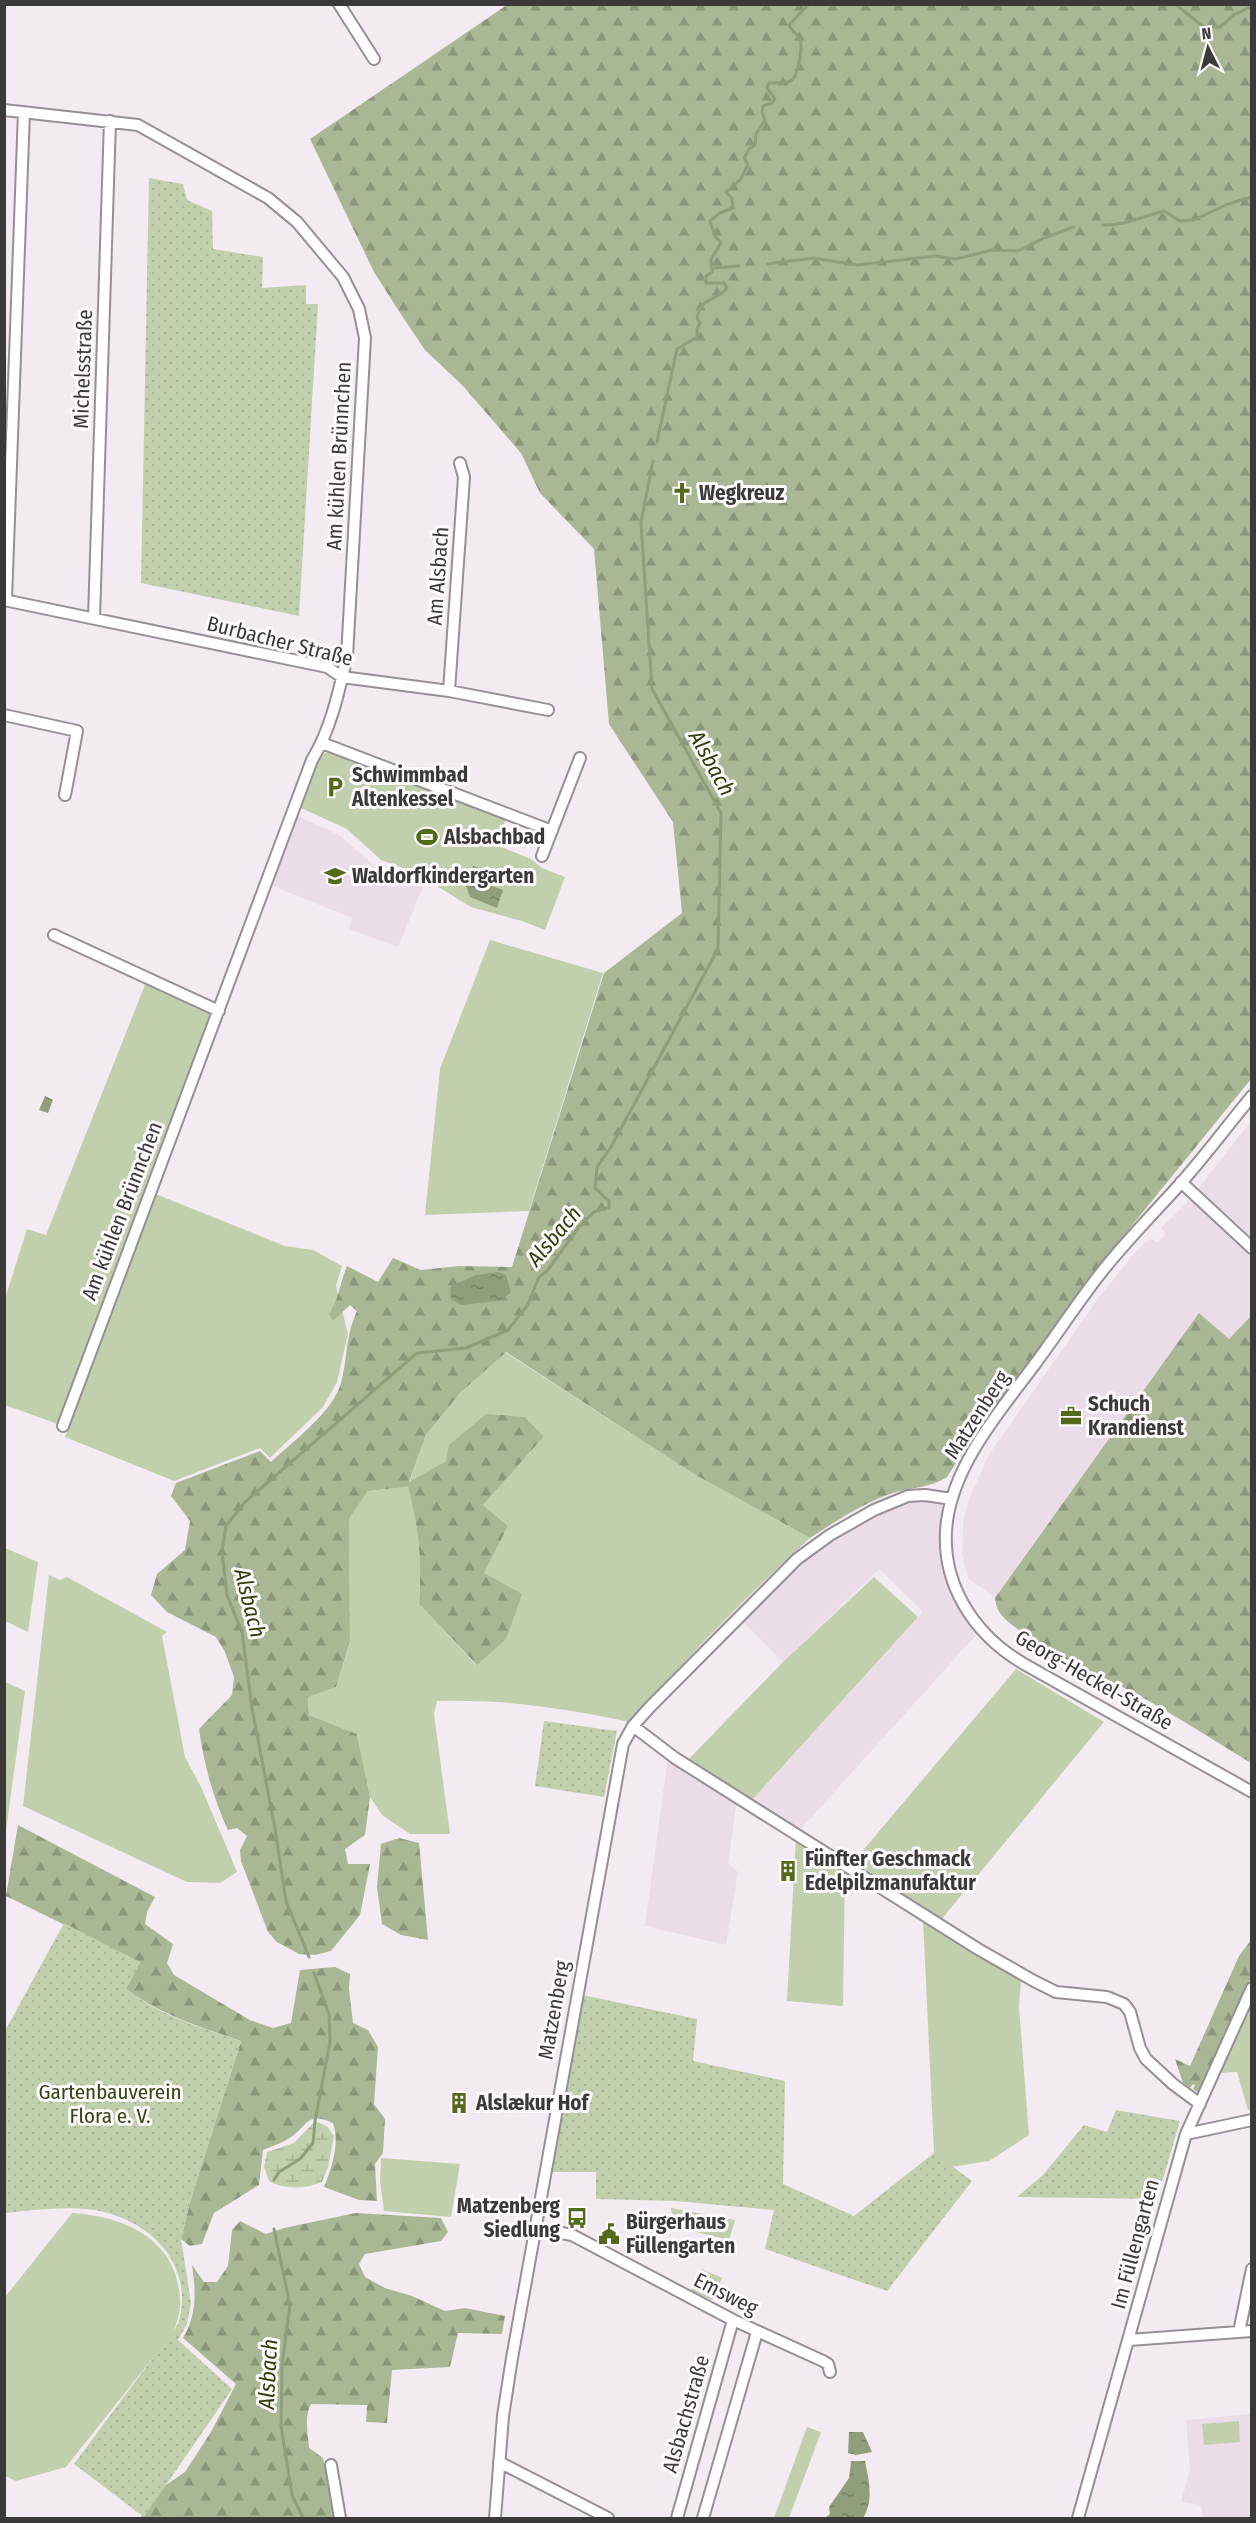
<svg xmlns="http://www.w3.org/2000/svg" width="1256" height="2523" viewBox="0 0 1256 2523" font-family="'Fira Sans Condensed',sans-serif">
	<style>
		.built { fill: #eadde8 }
		.green { fill: #c2cfad }
		.forest { fill: url(#forest-firs) }
		.wetland { fill: url(#wetland-marsh) }
		.garden { fill: url(#garden-dots) }
		.water { fill: url(#water-ripples) }
		.lines { fill: none; stroke-linecap: round; stroke-linejoin: round }
		.stream { stroke: #919e7c; stroke-width: 3 }
		.minor-casing { stroke: #968f95; stroke-width: 14 }
		.minor { stroke: #fff; stroke-width: 10 }
		.labels { text-anchor: middle; dominant-baseline: central; stroke-width: 6; stroke-linejoin: round; paint-order: stroke }
		.street-label { font-size: 21px; fill: #3c393b; stroke: #fef9fd }
		.poi-label { font-size: 21px; font-weight: bold; fill: #3c393b; stroke: #fef9fd; text-anchor: start }
		.park-label { font-size: 21px; fill: #35460e; stroke: #fef9fd }
		.water-label { font-size: 22px; font-style: italic; fill: #2e3e04; stroke: #fef9fd }
	</style>
	<defs>
		<pattern id="forest-firs" width="22" height="20" patternUnits="userSpaceOnUse" patternTransform="scale(1.5)"><rect width="22" height="20" fill="#a9b794"/><path d="M5 1l3.5 6h-7zM16 11l3.5 6h-7z" fill="#8b967a"/></pattern>
		<pattern id="wetland-marsh" width="20" height="14" patternUnits="userSpaceOnUse" patternTransform="scale(1.5)"><rect width="20" height="14" fill="#c2cfad"/><path d="M1 5h8M5 5V1M11 12h8M15 12V8" fill="none" stroke="#a8b296"/></pattern>
		<pattern id="garden-dots" width="8" height="8" patternUnits="userSpaceOnUse" patternTransform="scale(1.5)"><rect width="8" height="8" fill="#c2cfad"/><path d="M2 2h.1M6 6h.1" fill="none" stroke="#a8b296" stroke-width="1.8" stroke-linecap="round"/></pattern>
		<pattern id="water-ripples" width="26" height="14" patternUnits="userSpaceOnUse" patternTransform="scale(1.5)"><rect width="26" height="14" fill="#919e7c"/><path d="M2 4q2-2 4 0t4 0M15 11q2-2 4 0t4 0" fill="none" stroke="#788267"/></pattern>
	</defs>
	<rect width="100%" height="100%" fill="#f3ebf2"/>
	<path class="built" d="M294,814L339,835L377,868L423,887L398,947L349,929L352,918L270,885Z
		M1251,1121V1316L1229,1339L1199,1313L995,1598L968,1578L962,1555L963,1523L968,1502L988,1456L1097,1300L1133,1255L1151,1238L1157,1243L1166,1234L1161,1228L1187,1203Z
		M927,1502L942,1505L941,1541L948,1586L976,1635L801,1829L752,1800L923,1612L879,1569L783,1662L742,1621L812,1553L859,1523L908,1503Z
		M668,1756L737,1800L728,1864L738,1872L726,1945L645,1926Z
		M1251,2414V2518H1203L1201,2505L1181,2502L1190,2470L1186,2420Z"/>
	<path class="green" d="M330,751L506,819L496,845L531,859L542,868L565,877L545,930L522,921L471,907L414,872L381,860L347,829L299,807C306,788 309,758 330,751Z
		M490,940L603,973L529,1211L425,1215L440,1069Z
		M146,982L212,1014L58,1424L5,1405L4,1302L27,1229L46,1235Z
		M153,1193L285,1246L313,1250L342,1266L336,1286L348,1334L337,1382L323,1407L270,1458L260,1448L174,1481L65,1437Z
		M505,1352L692,1473L810,1538C746,1596 687,1658 629,1722C565,1708 503,1699 437,1701L434,1714L450,1834H410L382,1815L370,1797L357,1734L309,1715L308,1696L336,1687L350,1643L349,1519L368,1491L408,1487C419,1531 422,1559 419,1604L476,1665L483,1573L508,1526L483,1505L543,1435L525,1417H504L446,1461L409,1483L426,1435L460,1393Z
		M5,1548L38,1562L28,1632L5,1621Z
		M49,1575L60,1580L67,1577L167,1632L162,1636L185,1757L202,1789L237,1872L220,1883L187,1882L23,1806Z
		M874,1577L918,1617L752,1800L687,1761L783,1662Z
		M1016,1669L1104,1722L941,1920L854,1861Z
		M5,1682L25,1691L5,1838Z
		M796,1837L845,1867L843,2006L787,2001Z
		M923,1919L1021,1979L1019,2007L1029,2135L989,2161L952,2167L934,2153Z
		M1251,2002V2109L1248,2110L1237,2072L1219,2073Z
		M381,2158L460,2164L451,2217L384,2211L380,2182Z
		M671,2208L735,2220L729,2240L675,2227Z
		M72,2213C120,2216 172,2236 179,2290C182,2306 179,2321 171,2335L66,2467L16,2481L5,2476V2297Z
		M701,2269L722,2278L712,2300L691,2291Z
		M1239,2421L1240,2442L1204,2445L1202,2424Z
		M807,2427L821,2432L789,2518H774Z"/>
	<path class="forest" d="M507,5H1251V1079L1095,1271L1008,1392L987,1415L947,1477C931,1488 911,1487 893,1493C863,1503 836,1521 810,1538L692,1473L506,1352L460,1393L426,1435L409,1482L446,1461L449,1445L486,1414L525,1417L544,1436L483,1505L508,1526L484,1573L522,1594L506,1639L477,1665L419,1604C422,1559 419,1531 408,1487L368,1491L349,1519L350,1642L336,1687L308,1697L309,1715L357,1734L370,1797L365,1835L345,1849L348,1864H370L360,1915L331,1951L315,1955L299,1954L277,1942L268,1932L241,1861L240,1850L247,1836L237,1828L228,1830C213,1798 204,1764 199,1729L232,1695L234,1677L225,1652L216,1637L167,1612L151,1595L157,1574L185,1550L190,1521L171,1496L176,1483L260,1451L271,1462C293,1441 333,1412 341,1383C348,1357 345,1337 357,1311L350,1305L333,1321L329,1314C339,1299 340,1283 347,1266L378,1282L393,1258L421,1270L459,1266L512,1267L604,973L682,913L673,822L609,724L594,549L540,493L521,453L463,386L425,350L402,316L374,272L310,139Z
		M1199,1313L1229,1339L1251,1316V1763C1215,1741 1178,1717 1140,1696C1098,1673 1049,1655 1011,1624C1002,1617 996,1610 995,1598Z
		M18,1825L155,1897L147,1912L145,1924L173,1944L167,1963L174,1975L250,2020L273,2028L291,2023L300,1970L335,1967L350,1974L349,1989L353,2023L368,2030L378,2047L374,2104L385,2119L383,2153L375,2164L377,2201L359,2200L324,2187C332,2167 340,2143 333,2123C306,2111 308,2126 291,2137C283,2143 272,2146 263,2150L259,2185L214,2213L202,2244L190,2246L181,2239L190,2202L241,2041C200,2027 161,2015 126,1989L140,1962L6,1896Z
		M399,1838L419,1843L428,1940L401,1935L382,1924L377,1887L381,1844Z
		M1251,1940V1977L1200,2094L1193,2089L1195,2085L1193,2084L1190,2088L1183,2083L1175,2059L1190,2066L1239,1956Z
		M356,2213L441,2218L448,2232L441,2241L365,2254L359,2264L365,2277L385,2288L412,2296L445,2311L465,2308L505,2316L502,2334L458,2333L450,2367L392,2370L387,2423L366,2422L367,2405L311,2404C304,2416 308,2434 309,2448L323,2458L336,2518H141L147,2498L185,2472L211,2432L236,2384L183,2338C197,2314 196,2293 192,2265L204,2282H217L228,2266L232,2230L240,2221L266,2234L284,2228Z"/>
	<path class="wetland" d="M315,2121L327,2126L334,2136L328,2167L322,2182C305,2189 285,2190 269,2181L264,2167L267,2152L294,2143Z"/>
	<path class="garden" d="M149,178L183,184L187,200L212,211L213,249L263,257L262,288L306,285V304H318L299,616L141,583Z
		M544,1721L617,1731L604,1797L535,1786Z
		M64,1923L140,1962L126,1989C160,2016 201,2028 241,2041L190,2202L181,2239L191,2303L187,2324L178,2340L232,2389L144,2517L74,2464L178,2324C197,2263 146,2215 87,2209C59,2207 32,2210 5,2213V2031Z
		M582,1995L697,2019L693,2061L785,2081L783,2184L854,2216L934,2153L972,2181L887,2291L765,2249L774,2210L675,2201L596,2199V2172H551Z
		M1116,2110L1180,2121L1157,2199L1017,2197L1043,2175L1084,2125L1107,2132Z"/>
	<path class="water" d="M473,866L479,868L476,877L479,881L503,890L497,908L470,897L466,886Z
		M45,1096L53,1100L48,1113L39,1110Z
		M498,1272L506,1275L511,1293L497,1301L461,1305L450,1298L451,1286L476,1275Z
		M849,2432H863L872,2452L856,2455L848,2453Z
		M851,2461H865C869,2481 874,2500 863,2518H825L830,2514L829,2507L849,2478Z"/>
	<g class="lines">
		<path class="stream" d="M1175,4L1204,27H1220L1234,15L1252,6
			M1103,225C1123,226 1144,216 1164,211L1180,221L1194,220L1228,204L1252,197
			M768,264L813,258L858,265L935,256L956,259L992,250L1018,251L1044,238L1074,227
			M712,268L739,266
			M657,442L677,349L697,337V329L700,323L697,318C701,296 716,302 727,288L724,283H706V276L712,272L711,259L721,243L715,236L710,221L720,213L733,208L732,198L726,192L740,180L748,165L744,158L749,149L755,145L756,134L765,120L762,112L763,106L772,103L775,99L767,88L769,83C775,83 787,84 792,80C798,75 803,46 800,39C798,34 791,31 789,25L809,4
			M309,1957L286,1901L275,1829L252,1708L242,1632L227,1595L222,1551L226,1526L244,1503L417,1353L466,1348L508,1330L527,1306L539,1277L547,1271L579,1227L594,1212L609,1207V1201L595,1188L597,1167L611,1147L718,949L721,813L652,689L641,522L653,461
			M274,2180L279,2172L300,2159L313,2143L315,2121L330,2042L329,2014L314,1973
			M274,2229L290,2305L282,2364L281,2426L292,2495L303,2518"/>
		<defs>
			<path id="minor" d="M339,4L374,59
				M4,110L138,125L268,198L297,222L343,277L359,309L365,338L347,656C339,691 331,729 312,760L63,1426
				M4,600L327,667L342,677L449,691L548,710
				M6,600L24,112
				M94,618L110,121
				M449,691L464,477L460,463
				M4,715L77,731L65,795
				M322,743L552,831
				M542,856L580,758
				M54,935L219,1011
				M1252,1096C1228,1125 1205,1156 1180,1184C1155,1212 1128,1239 1104,1269C1080,1299 1058,1333 1035,1364C1001,1410 955,1462 947,1521C939,1582 973,1634 1024,1664L1252,1792
				M1181,1182L1252,1248
				M633,1726L675,1758L978,1949L1034,1981L1056,1992L1107,1997L1124,2004L1130,2012L1140,2048L1146,2059L1173,2084L1200,2104
				M1186,2134L1252,2120
				M535,2228L572,2235L733,2320L823,2361L828,2364L830,2372
				M1239,2332L1252,2269
				M1129,2340L1252,2331
				M499,2462L608,2518
				M331,2465L340,2518
				M495,2518L503,2416L512,2358L623,1744L633,1726L649,1708L797,1559L830,1535L874,1510L908,1496L925,1495L952,1499
				M677,2518L733,2320
				M703,2518L757,2332
				M1078,2518L1186,2134L1252,1988"/>
		</defs>
		<use href="#minor" class="minor-casing"/>
		<use href="#minor" class="minor"/>
	</g>
	<defs>
		<symbol id="church-bare" viewBox="-9 -9 18 18"><path d="M-1.2-6h2.4v3.5h3.3v2.4h-3.3V6h-2.4V-.1h-3.3v-2.4h3.3Z" fill="#526a1a" stroke="#fef9fd" stroke-width="2.5" paint-order="stroke"/></symbol>
		<symbol id="parking-bare" viewBox="-9 -9 18 18"><path d="M-3.5-5.5H1a3.5 3.5 0 0 1 0 7H-1V5.5H-3.5ZM-1-3.4V-.6H.8a1.4 1.4 0 0 0 0-2.8Z" fill="#526a1a" stroke="#fef9fd" stroke-width="2.5" paint-order="stroke"/></symbol>
		<symbol id="stadium-bare" viewBox="-9 -9 18 18"><path d="M0-5a6.5 5 0 1 0 0 10a6.5 5 0 1 0 0-10ZM-3.5-1.8h7v3.6h-7Z" fill="#526a1a" stroke="#fef9fd" stroke-width="2.5" paint-order="stroke"/></symbol>
		<symbol id="school-bare" viewBox="-9 -9 18 18"><path d="M0-5L7-2L0 1L-7-2ZM-4 1L0 2.5L4 1V4Q0 6-4 4Z" fill="#526a1a" stroke="#fef9fd" stroke-width="2.5" paint-order="stroke"/></symbol>
		<symbol id="office-bare" viewBox="-9 -9 18 18"><path d="M-6-3h4V-5.5h4V-3h4V5H-6ZM-1-4.5V-3h2v-1.5ZM-6 0V1H6V0Z" fill="#526a1a" stroke="#fef9fd" stroke-width="2.5" paint-order="stroke"/></symbol>
		<symbol id="building-bare" viewBox="-9 -9 18 18"><path d="M-4-6H4V6H1V3H-1V6H-4ZM-2.5-4.3h1.7v1.8h-1.7ZM.8-4.3h1.7v1.8H.8ZM-2.5-1h1.7V.8h-1.7ZM.8-1h1.7V.8H.8Z" fill="#526a1a" stroke="#fef9fd" stroke-width="2.5" paint-order="stroke"/></symbol>
		<symbol id="bus-bare" viewBox="-9 -9 18 18"><path d="M-5-6H5V4H4V6H2V4H-2V6H-4V4H-5ZM-3.5-4V0h7V-4ZM-3.5 1.2v1.5H-2V1.2ZM2 1.2v1.5H3.5V1.2Z" fill="#526a1a" stroke="#fef9fd" stroke-width="2.5" paint-order="stroke"/></symbol>
		<symbol id="civic-bare" viewBox="-9 -9 18 18"><path d="M-.6-6.5H3V-4.5H.6V-3L4-1V1h2V6H-6V1h2V-1L-.6-3ZM-1.2 2.5V6h2.4V2.5Z" fill="#526a1a" stroke="#fef9fd" stroke-width="2.5" paint-order="stroke"/></symbol>
	</defs>
	<g fill-rule="evenodd">
		<use href="#church-bare" x="667" y="478" width="30" height="30"/>
		<use href="#parking-bare" x="320" y="772" width="30" height="30"/>
		<use href="#stadium-bare" x="412" y="822" width="30" height="30"/>
		<use href="#school-bare" x="320" y="861" width="30" height="30"/>
		<use href="#office-bare" x="1056" y="1401" width="30" height="30"/>
		<use href="#building-bare" x="773" y="1856" width="30" height="30"/>
		<use href="#building-bare" x="444" y="2088" width="30" height="30"/>
		<use href="#bus-bare" x="562" y="2203" width="30" height="30"/>
		<use href="#civic-bare" x="594" y="2219" width="30" height="30"/>
	</g>
	<g class="labels">
		<g class="street-label">
			<text transform="translate(83 369) rotate(-88)">Michelsstraße</text>
			<text transform="translate(339 456) rotate(-87)">Am kühlen Brünnchen</text>
			<text transform="translate(438 576) rotate(-86)">Am Alsbach</text>
			<text transform="translate(280 641) rotate(14)">Burbacher Straße</text>
			<text transform="translate(122 1211) rotate(-69)">Am kühlen Brünnchen</text>
			<text transform="translate(977 1415) rotate(-57)">Matzenberg</text>
			<text transform="translate(1094 1680) rotate(30)">Georg-Heckel-Straße</text>
			<text transform="translate(554 2010) rotate(-80)">Matzenberg</text>
			<text transform="translate(1135 2244) rotate(-75)">Im Füllengarten</text>
			<text transform="translate(726 2294) rotate(27)">Emsweg</text>
			<text transform="translate(686 2414) rotate(-74)">Alsbachstraße</text>
		</g>
		<g class="poi-label">
			<text x="699" y="493">Wegkreuz</text>
			<text x="352" y="775">Schwimmbad<tspan x="352" dy="24">Altenkessel</tspan></text>
			<text x="444" y="837">Alsbachbad</text>
			<text x="352" y="876">Waldorfkindergarten</text>
			<text x="1088" y="1404">Schuch<tspan x="1088" dy="24">Krandienst</tspan></text>
			<text x="805" y="1859">Fünfter Geschmack<tspan x="805" dy="24">Edelpilzmanufaktur</tspan></text>
			<text x="476" y="2103">Alslækur Hof</text>
			<text x="560" y="2206" text-anchor="end">Matzenberg<tspan x="560" dy="24">Siedlung</tspan></text>
			<text x="626" y="2222">Bürgerhaus<tspan x="626" dy="24">Füllengarten</tspan></text>
		</g>
		<g class="park-label">
			<text x="110" y="2092">Gartenbauverein<tspan x="110" dy="24">Flora e. V.</tspan></text>
		</g>
		<g class="water-label">
			<text transform="translate(712 763) rotate(61)">Alsbach</text>
			<text transform="translate(554 1236) rotate(-50)">Alsbach</text>
			<text transform="translate(250 1603) rotate(76)">Alsbach</text>
			<text transform="translate(268 2374) rotate(-87)">Alsbach</text>
		</g>
	</g>
	<rect width="1256" height="2523" fill="none" stroke="#3c393b" stroke-width="12"/>
	<g transform="translate(1208 48) rotate(354)" stroke="#fef9fd" stroke-width="4.5" paint-order="stroke">
	<path d="M0-4.5L10 22L0 15L-10 22Z" fill="#3c393b"/>
	<text y="-9" font-size="16" font-weight="bold" text-anchor="middle" fill="#3c393b">N</text>
	</g>
</svg>
